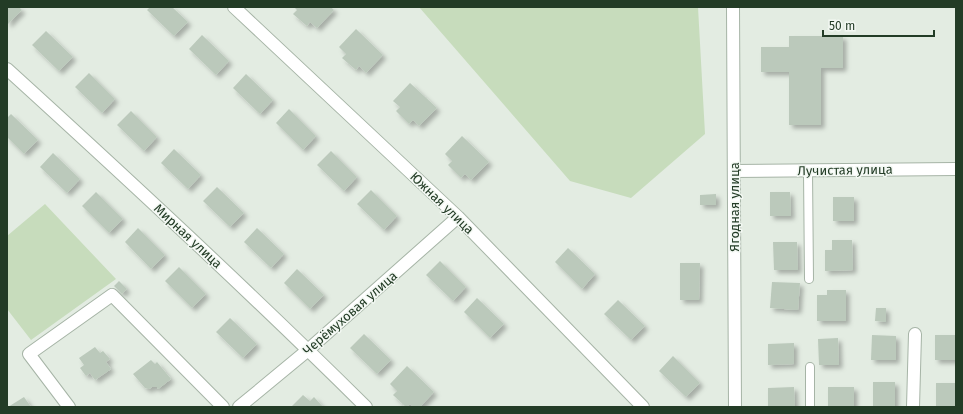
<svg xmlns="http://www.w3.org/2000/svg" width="963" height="414" viewBox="0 0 963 414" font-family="'Fira Sans',sans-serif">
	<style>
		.green { fill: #c7dcbc }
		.building { fill: #bbc9bb; filter: url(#shadow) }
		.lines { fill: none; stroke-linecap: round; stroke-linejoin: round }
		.lane-casing { stroke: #a6b4a6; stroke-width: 10 }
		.street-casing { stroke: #a6b4a6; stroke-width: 14 }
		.lane { stroke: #fff; stroke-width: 8 }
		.street { stroke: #fff; stroke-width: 12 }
		.labels { text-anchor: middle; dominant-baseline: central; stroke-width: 3; stroke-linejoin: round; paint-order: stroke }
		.street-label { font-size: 13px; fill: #233c26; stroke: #f3f8f3 }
	</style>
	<defs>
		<filter id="shadow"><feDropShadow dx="3.5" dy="3.5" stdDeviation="2" flood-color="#0004"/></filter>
	</defs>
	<rect width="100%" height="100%" fill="#e3ece2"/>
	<path class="green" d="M419,7H698L705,134L631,198L570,181Z
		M45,204L116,279L31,340L7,309V236Z"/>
	<path class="building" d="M7,7H19L22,10L8,24L7,23Z
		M150,7H172L188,22L174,36L147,10Z
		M294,7H331L334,10L317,28L310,22L307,26L293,14L297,10Z
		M356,29L383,55L366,73L359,66L356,70L342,58L346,54L339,47Z
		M46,31L73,57L59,71L32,45Z
		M202,35L229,61L216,75L189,49Z
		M789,36H843V68H821V125H789V72H761V47H789Z
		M89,73L115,99L102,113L75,87Z
		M246,74L273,100L260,114L233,88Z
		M410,83L437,108L419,126L413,120L409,124L396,111L400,107L393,101Z
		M289,109L316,136L303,150L276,123Z
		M131,111L157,137L144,151L117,125Z
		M11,114L38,140L24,154L7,137V118Z
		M462,136L489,162L471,180L465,174L461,178L448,165L452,161L445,154Z
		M174,149L201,175L188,189L161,163Z
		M331,151L357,177L344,191L317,165Z
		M53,153L80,179L67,193L40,167Z
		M217,187L244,213L230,227L203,201Z
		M371,190L397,216L384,230L357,204Z
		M96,192L123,219L109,233L82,206Z
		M770,192H790L791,216H770Z
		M716,194V205H700V195Z
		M833,197H854V221H833Z
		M138,228L165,255L151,269L125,242Z
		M257,228L284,254L271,268L244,242Z
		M832,240H852L853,270L825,271V250H832Z
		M773,242H797L798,270H774Z
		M568,248L595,274L582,289L555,262Z
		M440,261L466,287L453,301L426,275Z
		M680,263H700L699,300H680Z
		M179,267L206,294L192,308L165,281Z
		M297,269L324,295L310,309L284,283Z
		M119,281L127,289L122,294L114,286Z
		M772,282L800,283L798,310L770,308Z
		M827,290H846V321H817V295H827Z
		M477,298L504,324L490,338L464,312Z
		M618,300L645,326L631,340L604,314Z
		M876,308H886V322L875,321Z
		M230,318L257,344L243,358L216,332Z
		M364,334L391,360L377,374L350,348Z
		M872,335L896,336V360H871Z
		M935,335H956V360H935Z
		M838,338L839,365H819L818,339Z
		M794,343V364L768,365V344Z
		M95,347L100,353L103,351L110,359L106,362L111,369L95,380L90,373L86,376L80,368L84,365L79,358Z
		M673,356L700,383L686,397L659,371Z
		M151,360L155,364L157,362L171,379L158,389L157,387H152L149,389L145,388L133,374Z
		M407,366L434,392L420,407H414L410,404L406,407L393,395L397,391L390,384Z
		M873,382H895V407H873Z
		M936,383H956V406H936Z
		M794,387L795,407H768V388Z
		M828,387H854V407H828Z
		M303,395L310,401L314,397L323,407H291Z
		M24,397L31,407H8Z"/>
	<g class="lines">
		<defs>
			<path id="lane" d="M808,171L809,279
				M810,367V407"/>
			<path id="street" d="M234,7L458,217L643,407
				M733,7L735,407
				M7,69C128,179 249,291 366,407
				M734,171L956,169
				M69,407L29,354L112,295L223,407
				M239,407L308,350L458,217
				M913,407L915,334"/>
		</defs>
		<use href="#lane" class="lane-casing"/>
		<use href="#street" class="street-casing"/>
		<use href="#lane" class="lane"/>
		<use href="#street" class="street"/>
	</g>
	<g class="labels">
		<g class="street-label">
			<text transform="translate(845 170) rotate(-1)">Лучистая улица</text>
			<text transform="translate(442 203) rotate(44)">Южная улица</text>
			<text transform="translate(734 207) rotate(-90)">Ягодная улица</text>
			<text transform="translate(188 236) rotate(43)">Мирная улица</text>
			<text transform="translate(350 313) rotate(-41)">Черёмуховая улица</text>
		</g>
	</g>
	<rect width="963" height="414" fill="none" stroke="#233c26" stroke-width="16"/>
	<path d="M823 30v6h111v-6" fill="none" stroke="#233c26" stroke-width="2"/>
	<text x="829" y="30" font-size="12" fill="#233c26" stroke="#f3f8f3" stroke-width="3" paint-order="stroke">50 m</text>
</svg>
